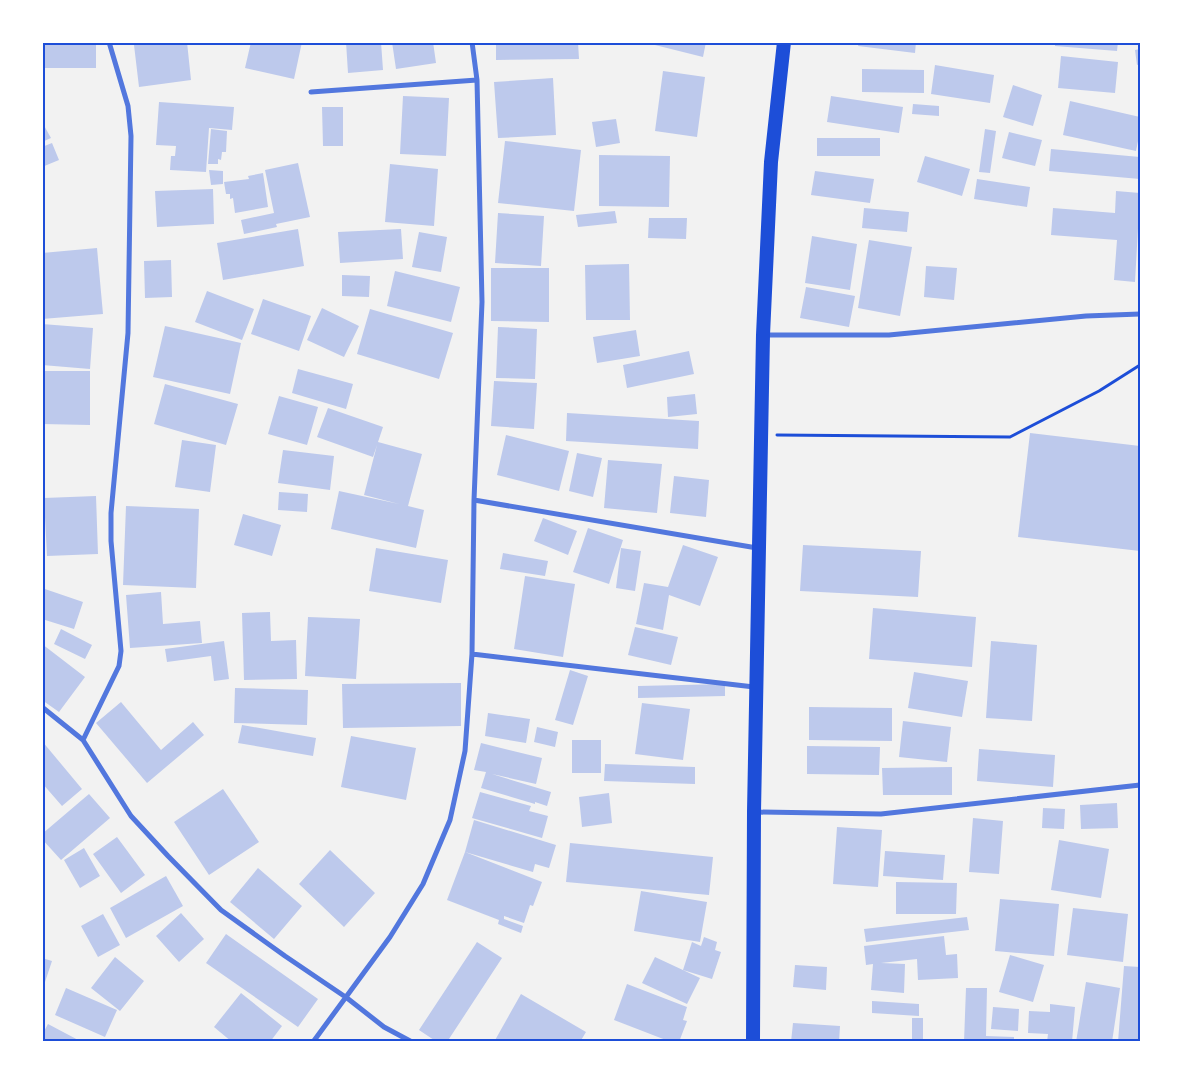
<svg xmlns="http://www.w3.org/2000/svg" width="1183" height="1084" viewBox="0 0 1183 1084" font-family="Helvetica,sans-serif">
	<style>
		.building { fill: #bdc9ec }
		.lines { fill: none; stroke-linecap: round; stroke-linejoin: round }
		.path { stroke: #1d4ed8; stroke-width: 3 }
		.minor { stroke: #5277de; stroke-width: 5 }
		.trunk { stroke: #1d4ed8; stroke-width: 14 }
		.neatline { fill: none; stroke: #1d4ed8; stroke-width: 2 }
	</style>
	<rect width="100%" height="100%" fill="#f2f2f2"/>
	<path class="building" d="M44,42H96V68H45Z
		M153,42H187L191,80L139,87L134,45Z
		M251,42H302L294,79L245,68Z
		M346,42H381L383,70L348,73Z
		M392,42H433L436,63L396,69Z
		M496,42H578L579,59L496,60Z
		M643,42H706L703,57Z
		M859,42H916L915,53L858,46Z
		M1055,42H1118L1117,51L1055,46Z
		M1140,49V64L1137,65L1135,50Z
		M1061,56L1118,62L1115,93L1058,88Z
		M935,65L994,75L990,103L931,94Z
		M862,69L924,70V93L862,92Z
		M663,71L705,77L697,137L655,131Z
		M553,78L556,135L498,138L494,82Z
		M1013,85L1042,95L1033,126L1003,117Z
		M403,96L449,98L446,156L400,154Z
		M831,96L903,107L899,133L827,122Z
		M1070,101L1140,117V131L1136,151L1063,135Z
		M159,102L234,107L232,130L209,128L206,172L170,170L171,156H175L176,146L156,145Z
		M913,104L939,106V116L912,114Z
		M322,107H343V146H323Z
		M616,119L620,143L596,147L592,122Z
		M42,122L51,138L42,142Z
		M211,129L227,131L226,152H222L221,160L218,159V164H208Z
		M985,129L996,131L990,173L979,172Z
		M1009,132L1042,140L1035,166L1002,158Z
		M817,138H880V156H817Z
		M505,141L581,150L574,211L498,203Z
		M52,143L59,160L42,167V147Z
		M1051,149L1140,157V179L1049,171Z
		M599,155L670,156L669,207L599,206Z
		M925,156L970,169L962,196L917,182Z
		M298,163L310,217L276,224L277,227L244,234L241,220L274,213L265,170Z
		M390,164L438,169L434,226L385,222Z
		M209,170L223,171V184L211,185Z
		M815,171L874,179L870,203L811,195Z
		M263,173L268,207L235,213L233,198L230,199V194H226L224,182L249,179L248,176Z
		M977,179L1030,187L1027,207L974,199Z
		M213,189L214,224L157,227L155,191Z
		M1116,191L1140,193L1135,282L1114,280L1117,240L1051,235L1053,208L1115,213Z
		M864,208L909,212L907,232L862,228Z
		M615,211L617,223L578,227L576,215Z
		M498,213L544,216L541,266L495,263Z
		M649,218H687L686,239L648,238Z
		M298,229L304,266L223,280L217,243Z
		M401,229L403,259L340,263L338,232Z
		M419,232L447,237L441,272L412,267Z
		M812,236L857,244L850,290L805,283Z
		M869,240L912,247L900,316L858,308Z
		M97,248L103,314L42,319V253Z
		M171,260L172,297L145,298L144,261Z
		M629,264L630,320H586L585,265Z
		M926,266L957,268L954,300L924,297Z
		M491,268H549V322L491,321Z
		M395,271L460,287L451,322L387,306Z
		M342,275L370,276L369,297L342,296Z
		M806,287L855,296L849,327L800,318Z
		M207,291L254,309L242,340L195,322Z
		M263,299L311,316L299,351L251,334Z
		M322,308L359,326L344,357L307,340Z
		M370,309L453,333L439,379L357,354Z
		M42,324L93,328L90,369L42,365Z
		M165,326L241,343L230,394L153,377Z
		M498,327L537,329L535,379L496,378Z
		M636,330L640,356L597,363L593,337Z
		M689,351L694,374L627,388L623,365Z
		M298,369L353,384L346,409L292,393Z
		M42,371H90V425L42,424Z
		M494,381L537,383L534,429L491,426Z
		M165,384L238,404L226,445L154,424Z
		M695,394L697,414L668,417L667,397Z
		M279,396L318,407L307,445L268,434Z
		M328,408L383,427L378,442L422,454L408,506L424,510L416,548L331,529L339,491L399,504L364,495L377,445L373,457L317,437Z
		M567,413L699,421L698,449L566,441Z
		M1030,433L1140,446V551L1018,537Z
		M506,435L569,451L559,491L497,475Z
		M182,440L216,445L210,492L175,487Z
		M283,450L334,456L330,490L278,483Z
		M577,453L602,458L593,497L569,491Z
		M608,460L662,464L657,513L604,508Z
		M674,476L709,480L706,517L670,513Z
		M279,492L308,494L307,512L278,510Z
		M96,496L98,554L47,556L44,498Z
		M126,506L199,509L196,588L123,585Z
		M243,514L281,525L272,556L234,545Z
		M543,518L577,531L568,555L534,541Z
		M588,528L623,540L609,584L573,572Z
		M683,545L718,557L700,606L669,595L663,630L636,624L644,583L668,587Z
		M803,545L921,551L918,597L800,591Z
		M376,548L448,560L441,603L369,591Z
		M621,548L641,551L635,591L616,588Z
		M503,553L548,561L545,576L500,569Z
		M525,576L575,584L563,657L514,649Z
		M42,588L83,602L74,629L42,619Z
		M161,592L163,624L200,621L202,643L130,648L126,595Z
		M873,608L976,617L972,667L869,659Z
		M270,612L271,641L296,640L297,679L244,680L242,613Z
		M308,617L360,619L356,679L305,676Z
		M635,627L678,637L671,665L628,655Z
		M61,629L92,645L85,659L54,644Z
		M224,641L229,679L214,681L211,656L167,662L165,649Z
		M991,641L1037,645L1032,721L986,718Z
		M42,644L85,677L59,712L42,700Z
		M570,670L588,676L573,725L555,720Z
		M914,672L968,681L962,717L908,708Z
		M461,683V726L343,728L342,684Z
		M725,684V696L638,698V686Z
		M235,688L308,690L307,725L234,723Z
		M121,702L161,750L193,722L204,735L147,783L96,723Z
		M642,703L690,709L683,760L635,754Z
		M809,707L892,708V741L809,740Z
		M488,713L530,719L526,743L485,736Z
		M903,721L951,727L947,762L899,757Z
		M242,725L316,738L313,756L238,743Z
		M537,727L558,732L555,747L534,742Z
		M351,736L416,748L406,800L341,787Z
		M572,740H601V773H572Z
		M42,741L82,789L62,806L42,783Z
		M481,743L542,758L536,784L492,774L551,792L547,806L535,802V804L481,788L486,772L474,770Z
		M807,746L880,747L879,775L807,774Z
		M979,749L1055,755L1053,787L977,781Z
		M605,764L695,767V784L604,781Z
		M952,767V795H883L882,768Z
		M223,789L259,842L209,875L174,822Z
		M480,792L531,806L529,811L548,816L542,838L472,818Z
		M609,793L612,823L582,827L579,797Z
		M89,794L110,818L61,860L42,839V834Z
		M1117,803L1118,828L1081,829L1080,805Z
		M1043,808L1065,809L1064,829L1042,828Z
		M973,818L1003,821L999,874L969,872Z
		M474,820L556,845L549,868L535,864L533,872L465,852Z
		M837,827L882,830L878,887L833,884Z
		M117,837L145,875L121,893L93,854Z
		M1059,840L1109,849L1101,898L1051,890Z
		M570,843L713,857L709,895L566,882Z
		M84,848L100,876L80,888L64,860Z
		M330,850L375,893L344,927L299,884Z
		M885,851L945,855L943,880L883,876Z
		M465,852L542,882L533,906L530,905L524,923L504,916V919L523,926L521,933L498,924L499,920L447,900Z
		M258,868L302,906L274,939L230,902Z
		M166,876L183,906L126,938L110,908Z
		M896,882L957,883L956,914H896Z
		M641,891L707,902L700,942L634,931Z
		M1000,899L1059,904L1054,956L995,951Z
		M1073,908L1128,914L1123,962L1067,955Z
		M181,913L204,939L179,962L156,936Z
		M103,914L120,945L98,957L81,926Z
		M967,917L969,930L866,942L864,929Z
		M226,934L318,999L298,1027L206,963Z
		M944,936L946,955L957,954L958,978L918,980L917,959L881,963L905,964L904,993L871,990L873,964L866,965L864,946Z
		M704,937L717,942L715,950L721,952L712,979L683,970L692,942L701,946Z
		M477,942L502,958L447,1042H437L419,1030Z
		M1010,955L1044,965L1033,1002L999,992Z
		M115,957L144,981L120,1011L91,988Z
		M655,957L700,978L687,1004L642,983Z
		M42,958L52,961L44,985H42Z
		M795,965L827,967L826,990L793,987Z
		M1124,966L1140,967V1042H1118Z
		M1086,982L1120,988L1112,1042H1076Z
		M627,984L687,1007L683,1020L687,1021L679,1042H671L614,1020Z
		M66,988L117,1010L105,1037L55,1015Z
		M966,988H987L986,1036L1014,1037V1042H964Z
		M241,993L282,1026L270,1042H232L214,1027Z
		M521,994L586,1032L580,1042H494Z
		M872,1001L919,1004V1016L872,1013Z
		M1050,1004L1075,1007L1072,1042H1047L1048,1034L1028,1033L1029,1011L1050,1012Z
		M993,1007L1019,1009L1018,1031L991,1029Z
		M912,1018H923V1042H912Z
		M793,1023L840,1026L839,1042H791Z
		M48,1024L82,1042H42V1035Z"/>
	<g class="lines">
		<path class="path" d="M777,435L1010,437L1099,391L1140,365"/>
		<path class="minor" d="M109,42L128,106L131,136L128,333L111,513V541L121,651L119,666L83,740L131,816L168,856L221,910L285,956L347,998L384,1027L412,1042
			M311,92L477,80
			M764,335H889L1086,316L1140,314
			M474,500L757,548
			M472,654L754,687
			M42,707L83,740
			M755,812L881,814L1140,785
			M313,1042L390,937L423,884L450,820L465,751L472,654L474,500L482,302L477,80L472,42"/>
		<path class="trunk" d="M753,1042L754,812L763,335L771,162L784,42"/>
	</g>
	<rect width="1183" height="1084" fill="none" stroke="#ffffff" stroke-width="88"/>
	<rect x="44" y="44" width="1095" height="996" class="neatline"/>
</svg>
